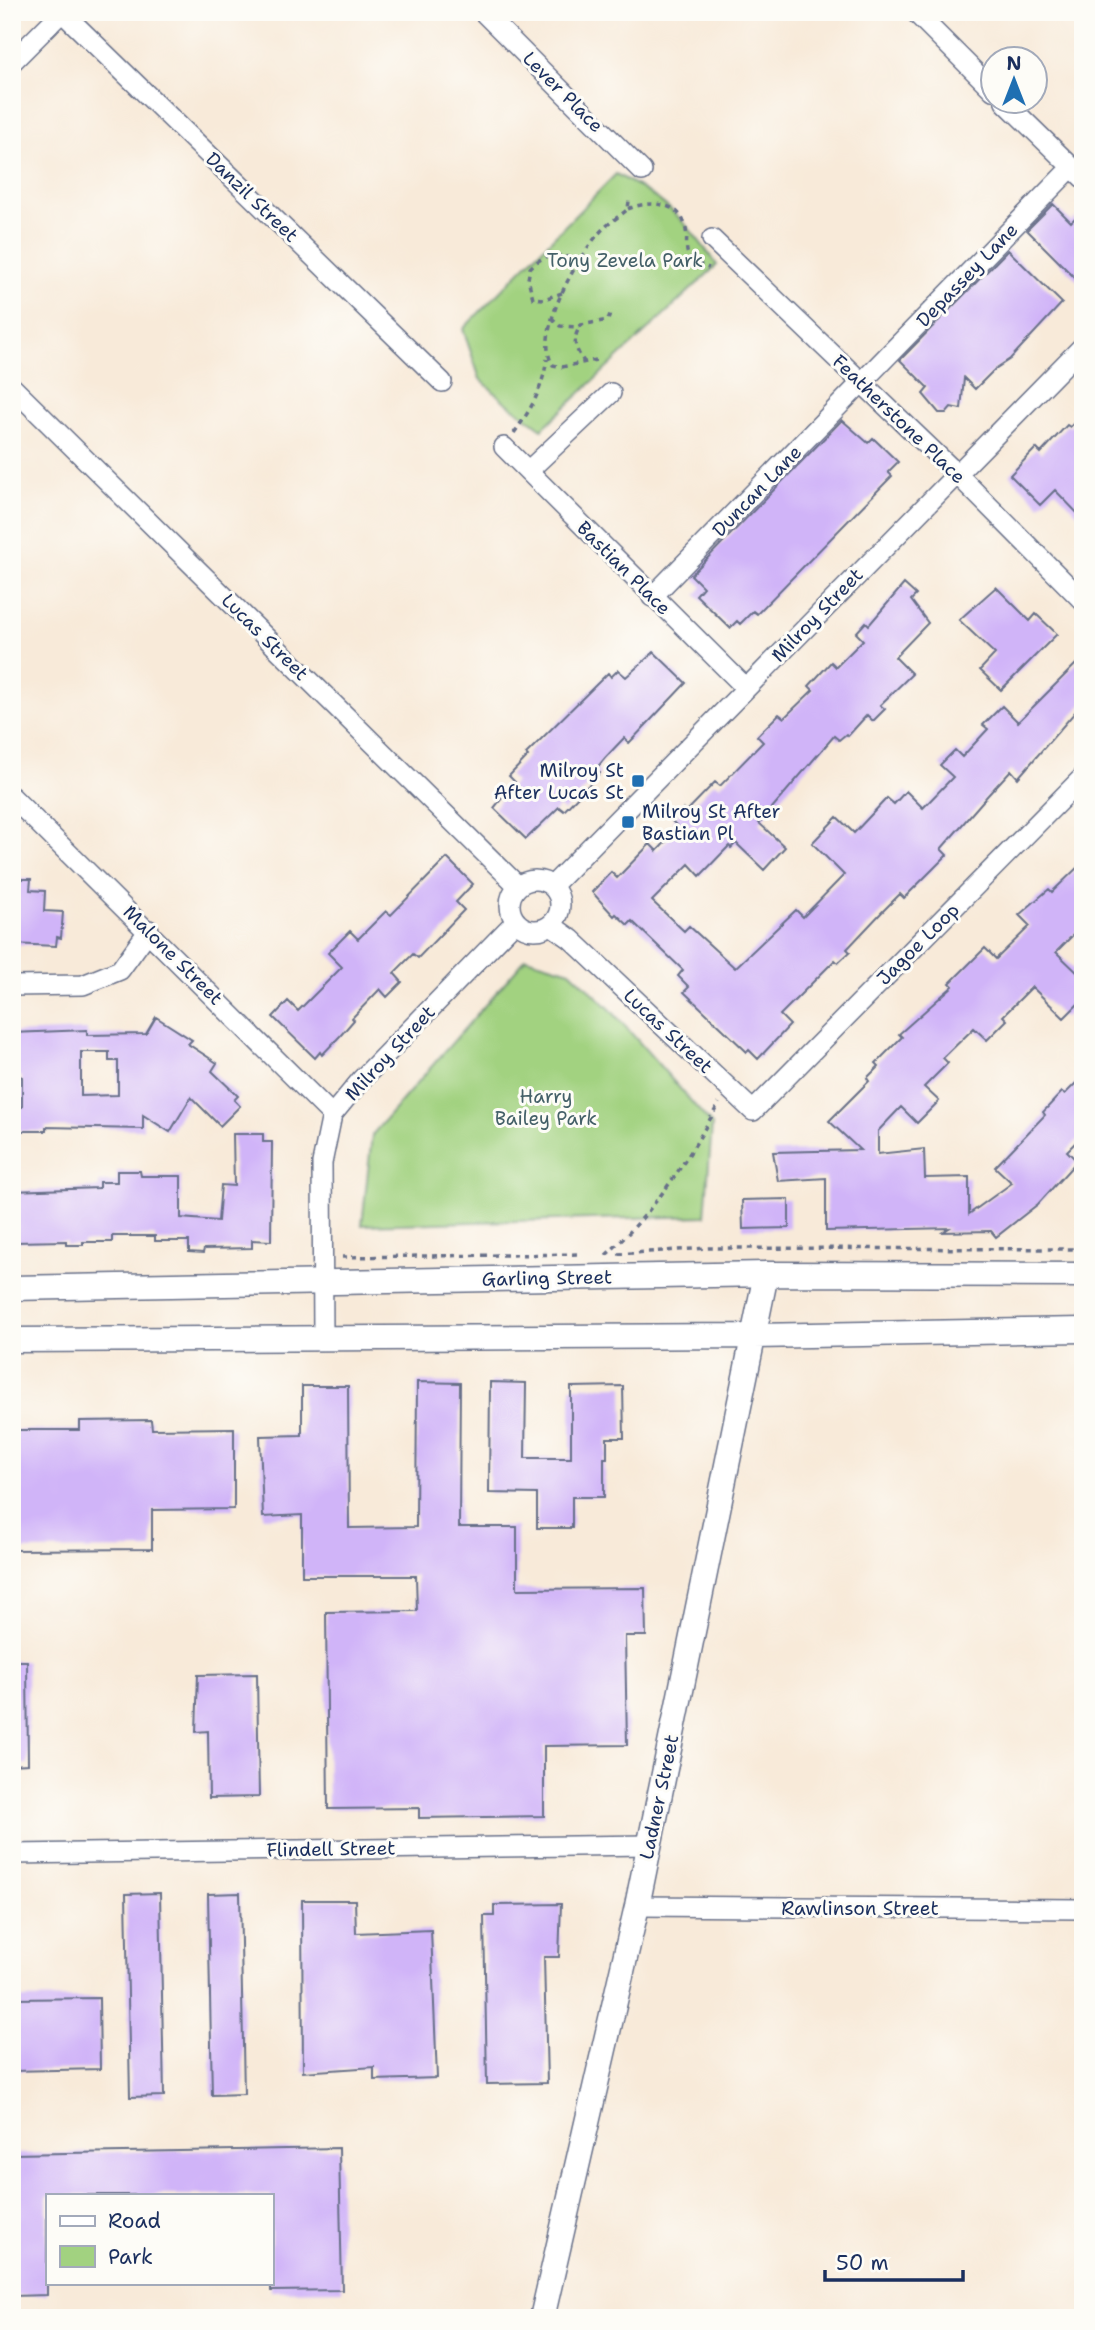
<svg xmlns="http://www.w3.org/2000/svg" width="1095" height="2330" viewBox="0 0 1095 2330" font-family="'Shantell Sans',sans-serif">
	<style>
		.green { fill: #a2d280; stroke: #5e806f; stroke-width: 2 }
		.building { fill: #d0b4f8; fill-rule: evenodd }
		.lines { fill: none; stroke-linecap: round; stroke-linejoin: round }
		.minor-casing { stroke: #687089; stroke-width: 22 }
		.tertiary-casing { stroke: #687089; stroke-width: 27 }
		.path { stroke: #687089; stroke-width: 3.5; stroke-dasharray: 5 5; stroke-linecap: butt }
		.minor { stroke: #fff; stroke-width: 19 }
		.tertiary { stroke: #fff; stroke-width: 24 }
		.poi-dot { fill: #1f6fb2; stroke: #fdfcf7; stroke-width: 2.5 }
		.labels { text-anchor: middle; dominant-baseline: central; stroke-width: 6; stroke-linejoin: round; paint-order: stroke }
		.street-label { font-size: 19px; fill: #1b2f5e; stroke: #fdfcf7 }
		.park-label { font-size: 19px; fill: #446068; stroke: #fdfcf7 }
		.poi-label { font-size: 19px; fill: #1b2f5e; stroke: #fdfcf7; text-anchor: end }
	</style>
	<rect width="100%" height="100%" fill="#fdfcf7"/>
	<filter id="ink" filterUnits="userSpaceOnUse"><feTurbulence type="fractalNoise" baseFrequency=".0143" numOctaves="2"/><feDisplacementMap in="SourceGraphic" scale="14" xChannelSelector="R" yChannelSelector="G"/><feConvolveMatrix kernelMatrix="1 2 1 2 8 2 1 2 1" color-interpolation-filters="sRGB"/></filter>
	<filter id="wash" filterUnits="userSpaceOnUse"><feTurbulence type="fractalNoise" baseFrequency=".00686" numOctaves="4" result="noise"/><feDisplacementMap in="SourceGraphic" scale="28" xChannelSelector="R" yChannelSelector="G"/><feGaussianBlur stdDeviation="1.57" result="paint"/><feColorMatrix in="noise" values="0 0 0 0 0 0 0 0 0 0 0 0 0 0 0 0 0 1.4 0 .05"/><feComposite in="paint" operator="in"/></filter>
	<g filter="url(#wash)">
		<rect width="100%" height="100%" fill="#f8ead9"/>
		<path class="green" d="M616,174C669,203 682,216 717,265L542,429L504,401L480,379L463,329Z
			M526,958L570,971L610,1009L712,1125L705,1216L362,1225L372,1135Z"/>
		<g id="blocks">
			<path class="building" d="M1053,204L1071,222L1075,218L1083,225V286L1027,230Z
				M1008,250L1062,303L1010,359L995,369L975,389L964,378L961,409L951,407L946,413H939L923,394L928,388L900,360Z
				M1083,414V519L1055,490L1040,505L1010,475L1036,448L1041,453L1067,425L1070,427Z
				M842,420L868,443L873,438L898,462L888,472L892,476L757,614L753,611L740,624L737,621L730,628L696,595L703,587L691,575Z
				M904,584L916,595L911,600L928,623L895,657L912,674L880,705L885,709L873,721L867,715L848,736L846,734L839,740L834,736L759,823L785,847L764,870L736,843L731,848L729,846L700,876L689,864L652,901L684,931L689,926L735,968L796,910L803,917L844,875L812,843L837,817L854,833L887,798L894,804L906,791L923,808L953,777L940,765L955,750L962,757L988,729L983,725L1002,706L1018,722L1083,657V703L1018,778L1011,770L988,795L941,849L947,855L904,898L900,894L882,912L847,949L850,952L838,963L835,960L780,1015L790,1025L758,1059L749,1050L747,1052L684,992L689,987L678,976L683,970L632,921L628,925L616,914L614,916L592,892L611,872L617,878L650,844L657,851L679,828L672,821L683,809L686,812L715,782L720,786L763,742L757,736L779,714L784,718L813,690L809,686L831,662L836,667L863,640L856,633L866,622L869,625Z
				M996,587L1030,621L1036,614L1057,634L1001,690L980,670L995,654L959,620Z
				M654,652L686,683L629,743L624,738L605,758L596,769L600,773L564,811L559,807L526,839L494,808L515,782L509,776L528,756L526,754L608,673L611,677L618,670L626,677Z
				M447,858L473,884L456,902L464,910L418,958L413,954L394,973L402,982L387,997L380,989L352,1018L354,1020L340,1036L322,1055L320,1052L315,1058L273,1017L288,1001L298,1011L342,967L328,953L350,931L358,939L386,911L391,915Z
				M1083,862V925L1056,952L1083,978V999L1064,1018L1032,987L1003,1016L1007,1020L987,1040L974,1028L943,1058L948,1063L924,1087L939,1101L917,1123L901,1107L878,1131V1154L924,1149L925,1178L969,1177V1214L1012,1183L995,1167L1045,1115L1043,1112L1062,1092L1065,1094L1083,1076V1135L1067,1151L1077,1161L1038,1204L996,1237L991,1231L943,1232L949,1228L826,1231V1178L778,1181L773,1152L860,1150L829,1121L869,1081L867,1078L879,1066L876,1063L902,1037L899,1034L953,986L950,983L985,948L996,959L1030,926L1019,915L1049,889L1052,892Z
				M12,879H31L30,890L45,891L44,911L63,912L61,938L57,937L56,946L12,944Z
				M156,1017L192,1040L188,1044L217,1063L212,1071L238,1096L234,1100L240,1106L220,1126L191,1097L170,1132L143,1115V1129L46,1127V1131H12V1107H22V1077L12,1073V1033L87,1030V1035L146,1034ZM81,1052H109V1061H118V1095L81,1096Z
				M233,1134H263V1142H272L271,1241L252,1240V1248L204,1249L203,1253L189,1252V1241H155V1236H112V1242H83V1245H66V1241L13,1242L12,1191L99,1188V1182H117V1171H140L141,1176H181V1218L218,1221L221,1185L234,1186Z
				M789,1199V1228L743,1229L742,1200Z
				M417,1382L460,1383L459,1527H517V1589L645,1588L646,1636H625L627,1745L544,1746V1816L419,1818V1808L328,1809L326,1612L417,1611L416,1576H302V1515L263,1517L260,1436L302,1435V1386H348L349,1528L416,1527Z
				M490,1382L526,1383L525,1458H571V1387L623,1386L624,1438H607V1458H604V1497H572V1528H537V1494L489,1493Z
				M151,1420L152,1429L234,1428V1509L152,1510V1549L12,1550V1430H80V1421Z
				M12,1661H27L28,1764L12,1765Z
				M257,1674L259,1797L209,1798L208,1731L196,1732L198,1675Z
				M160,1893L164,2096L130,2097L126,1894Z
				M240,1893L244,2094L212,2095L208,1894Z
				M302,1900H355L356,1933L431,1930L437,2078L374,2080V2067L303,2072Z
				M561,1904L559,1957H544L547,2083L487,2084L484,1916H494V1905Z
				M99,1998L100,2069L12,2071V1999Z
				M339,2148L342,2290L271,2291V2195H47V2295L12,2296V2154Z"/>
		</g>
	</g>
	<g filter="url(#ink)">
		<use href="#blocks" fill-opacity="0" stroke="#687089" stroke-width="2"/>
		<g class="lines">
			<defs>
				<path id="minor" d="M62,12L442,382
					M483,12L642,171
					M915,12L993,90
					M12,62L62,12
					M1005,102L1083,178
					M712,239L956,473L1083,601
					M12,387L518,886
					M504,447L746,688
					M528,471L611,393
					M652,597L1072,167
					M12,797L332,1115
					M510 905a25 25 0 1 1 50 0a25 25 0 1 1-50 0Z
					M552,886L1083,346
					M551,925L571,939L753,1111L1083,777
					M12,986L83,985L120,970L149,930
					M323,1338L322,1163L332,1115L361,1080L516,921
					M12,1854L649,1845
					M637,1906L1083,1909"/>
				<path id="tertiary" d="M12,1288L766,1274L1083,1275
					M12,1340L755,1336L1083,1330
					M542,2318L637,1906L766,1274"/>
			</defs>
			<use href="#minor" class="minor-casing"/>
			<use href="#tertiary" class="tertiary-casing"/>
			<path class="path" d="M628,209C646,201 678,200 685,225C691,247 676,257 709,268
				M562,293L544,299L533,298L528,279L530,268C546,251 561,254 580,261
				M552,318L560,326L580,327
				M596,360L562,367L553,365C532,334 579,253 603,229C610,222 620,216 628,209L629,201
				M585,363C575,349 571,340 581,325L608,320L611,311
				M514,433C532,408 542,390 547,359
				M618,1254L708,1248L1083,1249
				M606,1255C654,1212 688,1160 719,1103
				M342,1257L582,1254"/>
			<use href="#minor" class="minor"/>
			<use href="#tertiary" class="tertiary"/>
		</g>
	</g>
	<g class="poi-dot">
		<rect x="631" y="774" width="14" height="14" rx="3.5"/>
		<rect x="621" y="815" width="14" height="14" rx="3.5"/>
	</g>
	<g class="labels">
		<g class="street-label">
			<text transform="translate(563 92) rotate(45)">Lever Place</text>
			<text transform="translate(252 197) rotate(44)">Danzil Street</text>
			<text transform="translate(967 275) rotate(-46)">Depassey Lane</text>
			<text transform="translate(899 419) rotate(44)">Featherstone Place</text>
			<text transform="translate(757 491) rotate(-46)">Duncan Lane</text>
			<text transform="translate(624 568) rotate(45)">Bastian Place</text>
			<text transform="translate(817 615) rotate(-46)">Milroy Street</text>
			<text transform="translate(265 637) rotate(45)">Lucas Street</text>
			<text transform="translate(918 944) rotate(-45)">Jagoe Loop</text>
			<text transform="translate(173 955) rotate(45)">Malone Street</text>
			<text transform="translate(668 1031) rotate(43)">Lucas Street</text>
			<text transform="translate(390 1053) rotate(-47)">Milroy Street</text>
			<text transform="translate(547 1278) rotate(-1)">Garling Street</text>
			<text transform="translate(659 1797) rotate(-78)">Ladner Street</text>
			<text transform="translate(331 1849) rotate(-1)">Flindell Street</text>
			<text x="860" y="1908">Rawlinson Street</text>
		</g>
		<g class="park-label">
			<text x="625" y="260">Tony Zevela Park</text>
			<text x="546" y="1096">Harry<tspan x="546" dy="22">Bailey Park</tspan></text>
		</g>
		<g class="poi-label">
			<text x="624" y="770">Milroy St<tspan x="624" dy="22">After Lucas St</tspan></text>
			<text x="642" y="811" text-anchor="start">Milroy St After<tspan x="642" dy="22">Bastian Pl</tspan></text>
		</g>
	</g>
	<rect width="1095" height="2330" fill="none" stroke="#fdfcf7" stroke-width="42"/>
	<rect x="46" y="2194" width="228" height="91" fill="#fdfcf7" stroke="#a3aaba" stroke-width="2"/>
	<rect x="60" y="2216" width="35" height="10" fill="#ffffff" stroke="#a3aaba" stroke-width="2"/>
	<text x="108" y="2228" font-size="21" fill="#1b2f5e">Road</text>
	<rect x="60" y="2246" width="35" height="21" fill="#a2d280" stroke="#a3aaba" stroke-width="2"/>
	<text x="108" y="2264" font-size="21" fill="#1b2f5e">Park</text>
	<g transform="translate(1014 80)"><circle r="33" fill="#fdfcf7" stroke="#a3aaba" stroke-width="2"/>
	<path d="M0-5L12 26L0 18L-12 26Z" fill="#1f6fb2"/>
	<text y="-10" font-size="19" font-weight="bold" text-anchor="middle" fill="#1b2f5e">N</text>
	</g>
	<path d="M825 2270v10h138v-10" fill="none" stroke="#1b2f5e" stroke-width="3.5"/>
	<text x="836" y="2270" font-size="21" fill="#1b2f5e" stroke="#fdfcf7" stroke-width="5" paint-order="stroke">50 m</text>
</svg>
